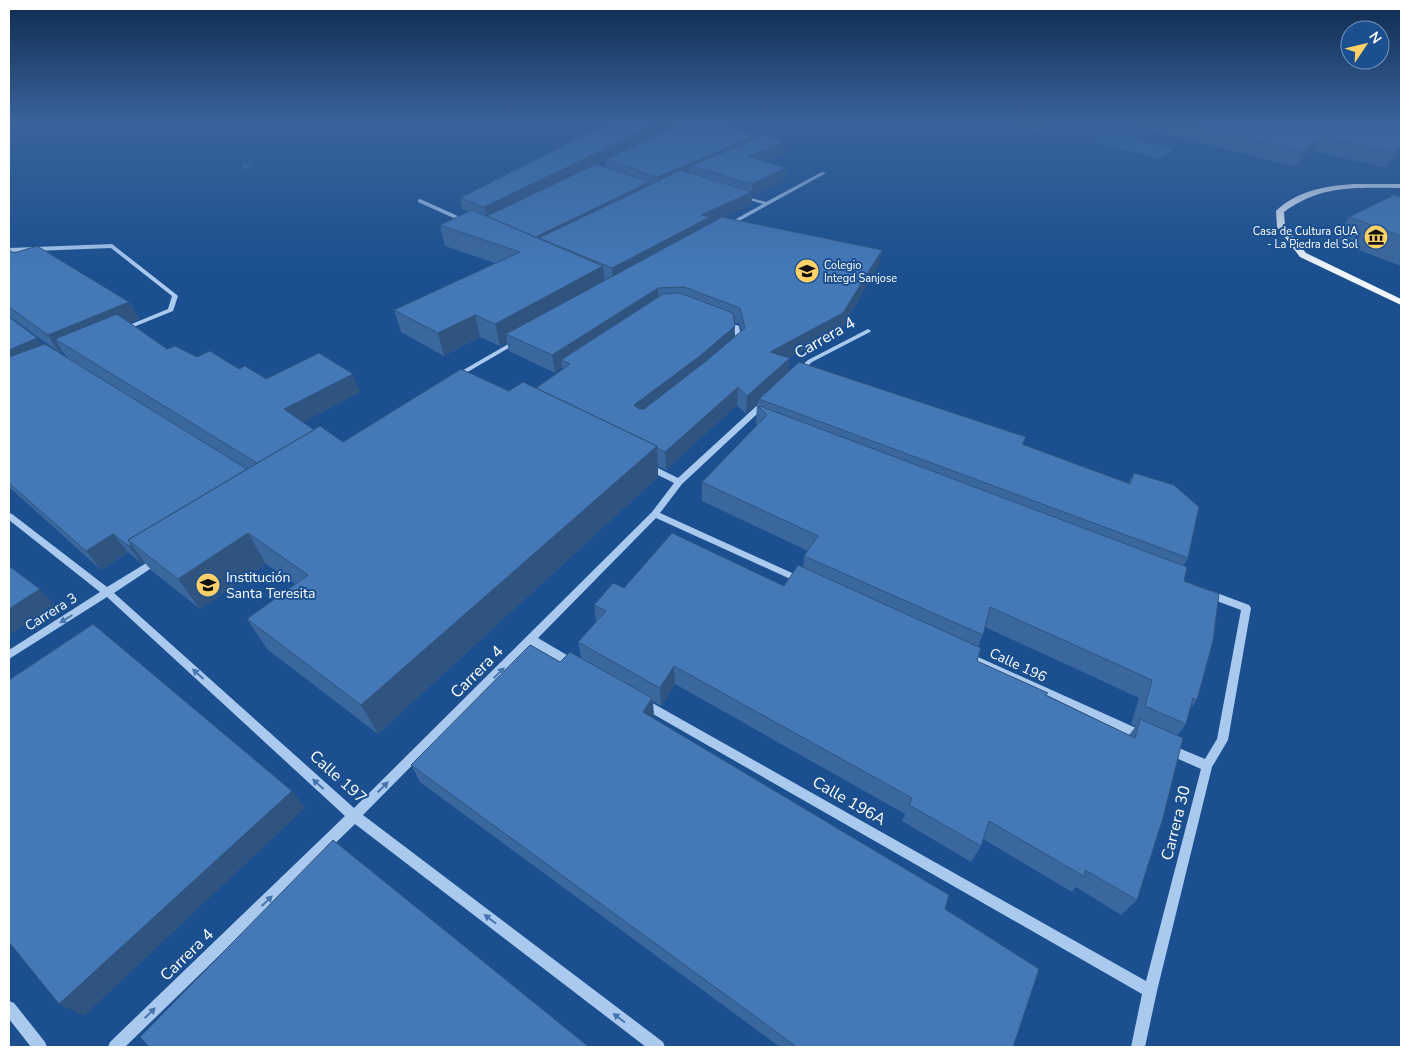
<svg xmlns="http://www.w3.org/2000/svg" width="1410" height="1056" viewBox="0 0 1410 1056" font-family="'Nunito Sans',sans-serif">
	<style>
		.green { fill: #2e69ad }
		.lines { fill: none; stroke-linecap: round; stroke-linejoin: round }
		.minor-tunnel { stroke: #3d69a0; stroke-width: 5; stroke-dasharray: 5 2.5; stroke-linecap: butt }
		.minor { fill: #a9c9ee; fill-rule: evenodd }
		.major { fill: #f0f6ff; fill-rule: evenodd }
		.wall { fill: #3a679d; fill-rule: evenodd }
		.shaded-wall { fill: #305480 }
		.building { fill: #4478b7; stroke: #305480 }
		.oneway { fill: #4674ac }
		.labels { text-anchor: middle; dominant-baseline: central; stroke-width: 4; stroke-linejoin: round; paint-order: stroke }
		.far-poi-label { font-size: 11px; fill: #fff; stroke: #1b4f8f; text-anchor: end }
		.poi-label { font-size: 14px; fill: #fff; stroke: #1b4f8f; text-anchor: start }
		.street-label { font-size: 14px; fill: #fff; stroke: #1b4f8f }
		.near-street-label { font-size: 16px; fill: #fff; stroke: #1b4f8f }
	</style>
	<rect width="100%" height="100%" fill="#1b4f8f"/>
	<path class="green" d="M1109,132L1174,149L1158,159L1091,141Z"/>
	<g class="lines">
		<path class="minor-tunnel" d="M243,168L251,163"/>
		<path class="minor" d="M822,172L826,173L730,226L725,225L763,204L739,197V195L766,202Z
			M420,199L469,221L470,222L465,223L418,202V200Z
			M112,244L177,295L178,296L173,311L126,330H122V328L168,309L172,296L111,248L9,252V248Z
			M723,320L739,326L742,344L741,345L739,346L736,344L734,328L721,323L720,322Z
			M868,329L871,331L870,332L812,362L801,372H797L796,371L808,360Z
			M517,339L520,341L519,342L459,377H455L453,376Z
			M763,400H766L770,402L682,484L660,513L803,578L805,580L803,582H797L656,518L538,638L577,661L578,664L577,667L573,668L569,667L531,645L363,815L663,1042L665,1047H646L355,824L125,1047H108L110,1042L345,816L107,597L9,659V650L100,592L9,520V513L12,514L107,587L153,559H159L161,561L159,563L114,593L354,808L652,512L674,483L644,468L643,466L644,464H650L678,478Z
			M1209,590L1249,605L1251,608L1228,740L1212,767L1157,991L1145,1047H1131L1142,994L639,706L638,703L639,700L643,698L647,700L1146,981L1201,769L1165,753L1163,749L1165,745L1169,744L1205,759L1217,739L1241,610L1206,597L1204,594L1206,591Z
			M967,652L1145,732L1147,736L1145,740L1141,741L1137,740L963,659L962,656L963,653Z
			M9,1001L14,1003L45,1042L47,1047H31L9,1019Z"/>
		<path class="major" d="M1353,184H1401V188C1357,188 1322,184 1284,212L1285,227L1306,253L1401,299V305L1300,257L1277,227L1276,211C1296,191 1326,186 1353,184Z"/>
	</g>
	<path class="wall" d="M610,122H682L559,182L606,167L605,160L755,139L785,153L765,161L785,180L752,196V204L723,217L879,265L841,330L789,358V371L1026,437L1023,445L1128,483L1134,473L1188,558L1183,566L1197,700L1190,709L1186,724L1177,736L1137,900L1121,915L1076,887L1072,892L983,839L981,846L971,862L902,821L905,814L675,684L661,706L653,701L654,716L653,718L945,909L1013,1047H780L420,782L411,765L560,662L581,658L578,642L596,622L594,605L624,588L784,586L803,568L804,556L808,551L702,501V482L757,425L756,424L757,405L759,406V402L746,414L737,405L666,470L658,466V477L378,734L267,649L247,619L295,584L266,564L200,609L152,571L145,563L142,564L128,552L101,570L9,487V317L37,338L42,345L67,357L62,351L59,352L9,316V250L14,253L129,302L139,319L129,323L167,349L239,369L266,379L360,392L303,422L314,430L343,442L509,391L536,388L563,369L562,367L555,373L509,351L507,342L500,346L480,337L444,356L401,332L394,310L495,263L445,246L440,225L469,212L462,209L460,198ZM734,322L740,324L741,331L734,337ZM985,627L1139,698L1131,724L1136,726L1129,735L977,661L978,647L983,635Z
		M1000,122H1061L1038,133Z
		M1116,122H1401V152L1386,168L1312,151L1296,167Z
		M1401,197V266L1335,241L1349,217Z"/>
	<path class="shaded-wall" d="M661,122H682L486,218L484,207Z
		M1041,122H1061L1038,133Z
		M756,136L755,143L690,166V171L658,185V177Z
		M1320,136L1312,151L1296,167L1304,152Z
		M785,142V153L749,168V156Z
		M1401,146V152L1386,168L1395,153Z
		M786,168L785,180L752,196V204L710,224L613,282L612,268L701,215L752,192V184Z
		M650,182V189L539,238L540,243L532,239Z
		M882,250L879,265L841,330L769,369L770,352Z
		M603,266L605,287L506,334L507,342L500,346L495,324Z
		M658,288L659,304L561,360L562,367L555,373L552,355Z
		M129,302L139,319L69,348L55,339L62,351L59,352L48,335Z
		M475,315L480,337L444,356L438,333Z
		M735,326L734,343L635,423L634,405Z
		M37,338L49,356L9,373V350Z
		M790,358L788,375L759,399V402L746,414L747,396Z
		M353,374L360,392L293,428L284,409Z
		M738,387L737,405L666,470L665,452Z
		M657,446L658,477L378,734L361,705Z
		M248,533L266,564L200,609L178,579Z
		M113,534L128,552L101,570L86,551Z
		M131,544L145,563L142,564L129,546Z
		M40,589L55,605L9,635V609Z
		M674,666L675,684L661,706L660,688Z
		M652,698L654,716L645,730L643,712Z
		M292,791L305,808L84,1016L59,1004Z"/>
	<path class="building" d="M610,122H661L484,207L460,198Z
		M683,122H715L756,136L658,177L605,160Z
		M1179,122H1401V146L1395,153L1320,136L1304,152Z
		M765,135L785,142L749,156L786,168L752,184L690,166Z
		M596,164L650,182L535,237L487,216Z
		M681,170L752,192L701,215L710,217L612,268L539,238Z
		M1394,195L1401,197V236L1349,217Z
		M472,210L603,266L495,324L475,315L438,333L394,310L520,252L440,225Z
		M722,217L882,250L843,313L770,352L790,358L747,396L738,387L665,452L657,448V446L536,388L570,364L561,360L663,294L680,293L733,313L735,326L700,356L634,405L639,409H644L706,361L745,328L740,308L684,287L658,288L552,355L506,334Z
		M37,246L129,302L48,335L9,307V250L14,253Z
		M117,314L167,349L175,346L197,357L210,351L239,369L245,366L266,379L319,353L353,374L284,409L314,430L257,463L55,339Z
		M9,317L37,338L9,350Z
		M45,344L247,469L128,540L131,544L129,546L113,534L86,551L9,483V357Z
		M799,362L1026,437L1022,444L1130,484L1134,473L1174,485L1199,507L1188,558L759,399Z
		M461,369L509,391L523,382L657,446L361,705L247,619L308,575L248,533L178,579L128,540L320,426L343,442Z
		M757,405L1187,567L1184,581L1219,594L1213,641L1197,700L1193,698L1186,724L1145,706L1152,680L990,607L983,635L804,556L818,536L702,482L767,415Z
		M672,533L784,586L798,565L981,648L977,661L1048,693L1045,695L1135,738L1140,719L1183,738L1163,818L1137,900L1085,870V877L989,821L981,846L909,805L912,798L674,666L660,688L578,642L606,611L594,605L613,583L624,588Z
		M9,566L40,589L9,609Z
		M93,624L292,791L59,1004L9,942V680Z
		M530,645L560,662L570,652L652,698L643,712L949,895L945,909L1039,969L1013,1047H797L411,765Z
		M333,840L589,1047H149L140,1037Z"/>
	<defs><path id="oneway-solid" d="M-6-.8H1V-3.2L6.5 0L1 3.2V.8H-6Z" transform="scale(1.25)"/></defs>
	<g class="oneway">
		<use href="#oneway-solid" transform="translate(66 619) rotate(148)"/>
		<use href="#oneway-solid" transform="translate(499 673) rotate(-45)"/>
		<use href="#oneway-solid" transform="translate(198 674) rotate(-138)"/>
		<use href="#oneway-solid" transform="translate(318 784) rotate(-138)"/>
		<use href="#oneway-solid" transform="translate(383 787) rotate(-45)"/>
		<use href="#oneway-solid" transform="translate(267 901) rotate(-44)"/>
		<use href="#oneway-solid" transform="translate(490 919) rotate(-143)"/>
		<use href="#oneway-solid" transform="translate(150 1013) rotate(-44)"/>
		<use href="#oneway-solid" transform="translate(619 1018) rotate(-143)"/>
	</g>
	<linearGradient id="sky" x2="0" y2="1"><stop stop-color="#0f2b4f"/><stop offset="0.45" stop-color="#39639b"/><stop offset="1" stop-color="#39639b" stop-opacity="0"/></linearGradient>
	<rect width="1410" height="270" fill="url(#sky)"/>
	<defs>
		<symbol id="museum-disc" viewBox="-11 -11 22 22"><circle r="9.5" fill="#ffd166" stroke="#1b4f8f"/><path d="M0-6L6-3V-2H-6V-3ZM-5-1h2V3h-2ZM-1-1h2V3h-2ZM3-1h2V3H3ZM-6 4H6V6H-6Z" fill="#111"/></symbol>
		<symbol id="school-disc" viewBox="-11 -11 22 22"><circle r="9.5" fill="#ffd166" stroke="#1b4f8f"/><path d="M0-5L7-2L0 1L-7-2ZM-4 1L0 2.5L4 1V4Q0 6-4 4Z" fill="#111"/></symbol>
	</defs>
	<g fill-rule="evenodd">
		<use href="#museum-disc" x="1362" y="223" width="28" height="28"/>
		<use href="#school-disc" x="793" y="257" width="28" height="28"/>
		<use href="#school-disc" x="194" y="571" width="28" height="28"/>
	</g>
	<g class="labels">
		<g class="far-poi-label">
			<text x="1358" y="231">Casa de Cultura GUA<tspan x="1358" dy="13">- La Piedra del Sol</tspan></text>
			<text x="824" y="265" text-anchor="start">Colegio<tspan x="824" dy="13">Integd Sanjose</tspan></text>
		</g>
		<g class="poi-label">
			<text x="226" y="577">Institución<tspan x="226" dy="16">Santa Teresita</tspan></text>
		</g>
		<g class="street-label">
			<text transform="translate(51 612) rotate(-32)">Carrera 3</text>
			<text transform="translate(1018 665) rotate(25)">Calle 196</text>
		</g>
		<g class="near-street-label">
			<text transform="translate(825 338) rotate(-30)">Carrera 4</text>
			<text transform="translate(477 672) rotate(-45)">Carrera 4</text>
			<text transform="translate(338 777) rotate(42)">Calle 197</text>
			<text transform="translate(849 801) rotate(30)">Calle 196A</text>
			<text transform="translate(1176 823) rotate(-76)">Carrera 30</text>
			<text transform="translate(187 955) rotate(-44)">Carrera 4</text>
		</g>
	</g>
	<rect width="1410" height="1056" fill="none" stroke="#ffffff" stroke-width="20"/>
	<g transform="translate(1365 45) rotate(55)"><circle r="24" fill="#1b4f8f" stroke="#7695bc"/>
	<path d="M0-4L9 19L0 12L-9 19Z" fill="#ffd166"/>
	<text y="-8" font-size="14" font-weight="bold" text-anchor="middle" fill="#ffffff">N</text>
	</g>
</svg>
